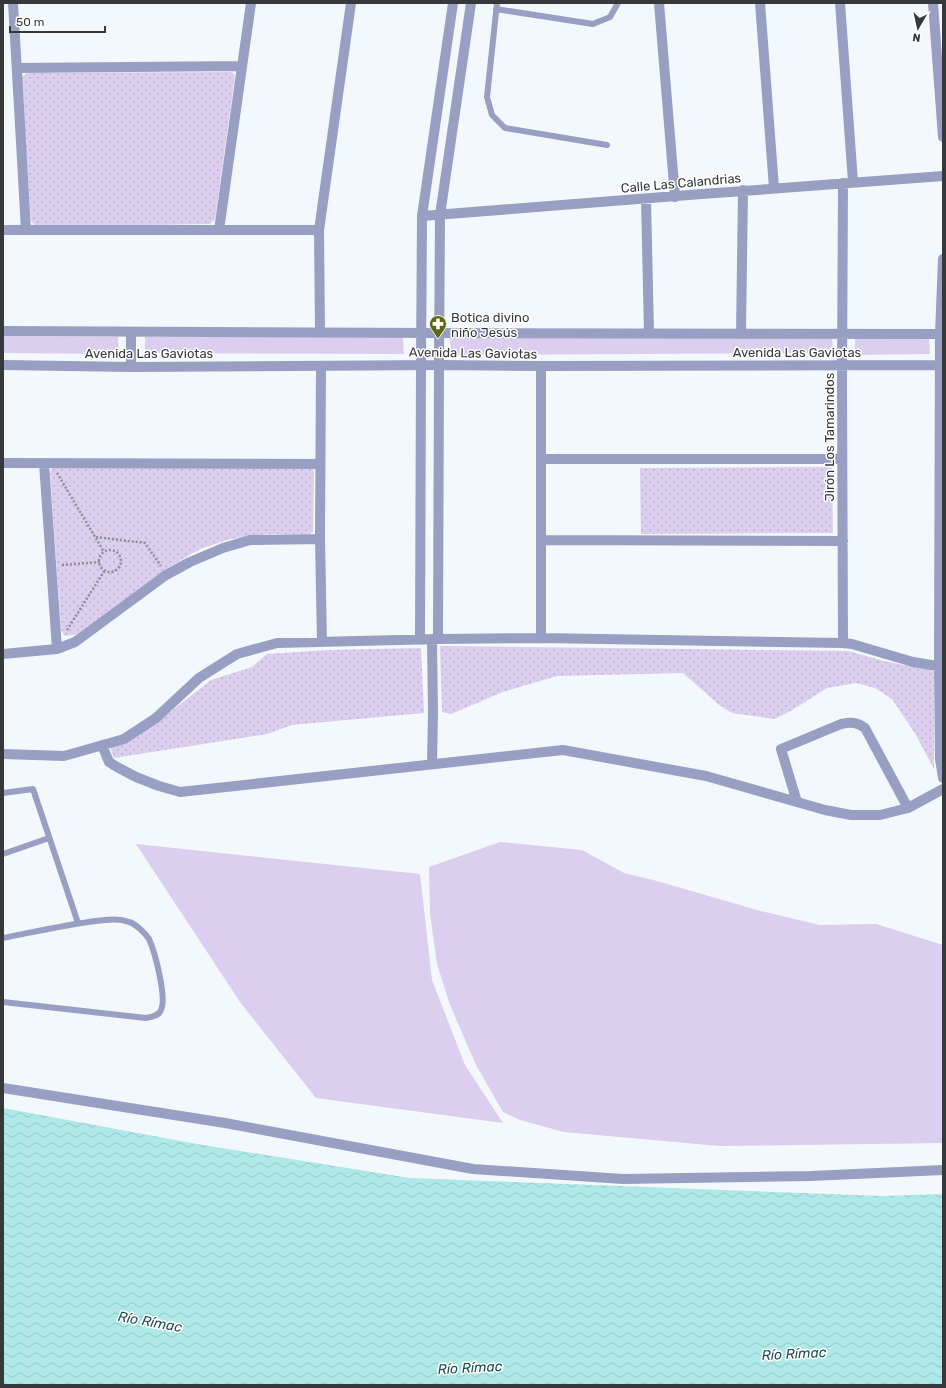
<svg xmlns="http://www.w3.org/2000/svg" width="946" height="1388" viewBox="0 0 946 1388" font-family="Rubik,sans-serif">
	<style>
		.grass { fill: #dbceef }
		.park { fill: url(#park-dots) }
		.water { fill: url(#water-waves) }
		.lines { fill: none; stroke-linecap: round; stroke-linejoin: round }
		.path { stroke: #8d9094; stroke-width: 2.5; stroke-dasharray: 2 2; stroke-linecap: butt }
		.service { stroke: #989fc3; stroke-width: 6 }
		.minor { stroke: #989fc3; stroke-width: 10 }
		.tertiary { stroke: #989fc3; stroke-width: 10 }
		.labels { text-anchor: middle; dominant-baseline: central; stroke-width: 3; stroke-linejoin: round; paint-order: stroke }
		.street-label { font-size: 13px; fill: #36383a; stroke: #fff }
		.poi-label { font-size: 13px; fill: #36383a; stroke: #fff; text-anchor: start }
		.water-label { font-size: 14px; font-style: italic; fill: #1d4f50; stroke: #fff }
	</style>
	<defs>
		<pattern id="park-dots" width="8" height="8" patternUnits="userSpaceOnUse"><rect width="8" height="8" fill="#dbceef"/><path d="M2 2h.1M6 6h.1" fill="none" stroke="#bdb2ce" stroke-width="1.8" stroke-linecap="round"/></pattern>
		<pattern id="water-waves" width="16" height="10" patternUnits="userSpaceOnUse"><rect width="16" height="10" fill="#aee8e9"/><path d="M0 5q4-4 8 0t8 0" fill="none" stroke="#96c8c9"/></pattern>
	</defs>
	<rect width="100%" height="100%" fill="#f3f8fd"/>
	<path class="grass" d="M3,336L118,337L119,354L3,353Z
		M145,337H403L404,354L145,353Z
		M450,337H832L833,353L451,355Z
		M929,337L930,354L855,355V338Z
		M500,842L582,850L624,873L657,881L757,910L820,925L876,924L943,945V1143L719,1146L564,1132L520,1120L503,1112L476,1065L450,1005L437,964L430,914L429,867Z
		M136,844L420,874L432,980L465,1065L503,1123L316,1098L240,1002Z"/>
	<path class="park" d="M232,72L235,76L215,219L210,224L36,227L31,221L21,77L28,73Z
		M53,467H311L314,471L313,532L309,534H266L230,539L200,549L166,569L77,634L65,636L61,630L50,471Z
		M832,467L833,533L641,534L640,468Z
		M440,646L848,651L884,661L934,671V769L916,735L892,699L875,688L856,683L827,688L789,712L774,719L732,713L718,704L683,673L557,676L503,692L451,714L442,712Z
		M421,648L424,713L292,725L267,734L114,758L110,747L159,721L211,680L252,667L267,654L328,650Z"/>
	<path class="water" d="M3,1108L197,1144L410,1178L882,1196L943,1194V1385H3Z"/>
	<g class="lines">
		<path class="path" d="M57,473L104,552
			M96,537L145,543L161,566
			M99 561a11 11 0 1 1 22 0a11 11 0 1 1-22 0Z
			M62,565L100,562
			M67,630L105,570"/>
		<path class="service" d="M497,3L487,97L492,115L505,128L607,145
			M496,9L593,24L610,17L618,3
			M3,793L33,789L78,923
			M3,854L49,838
			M3,938C34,932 64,925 96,921C107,920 118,918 129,922C136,924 145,933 149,939C155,952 167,998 161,1010C159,1016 151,1017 146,1018L3,1002"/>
		<path class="minor" d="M13,3L26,230
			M659,3L675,197
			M760,3L774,188
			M840,3L853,182
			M933,3L943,137
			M17,68L242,66
			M843,183L842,379L843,643
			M646,199L649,333
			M422,216C596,203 769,188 943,176
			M3,230H319
			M219,230L251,3
			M943,259L940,334L939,667L940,759L943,778
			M131,332V367
			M320,332L319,230L351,3
			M439,333L943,334
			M741,334L743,190
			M321,366L320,539L322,642
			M541,459H842
			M3,463L320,464
			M44,463L57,649
			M541,540L843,541
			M541,638V366
			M420,639L421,365
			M432,639L433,713L432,764
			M438,639L439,365L541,366L943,365
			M3,654L57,649L75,642L166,575L190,562L223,548L250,540L320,539
			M102,745L109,762L117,767L136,777L159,786L180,792L563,750L706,776L825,810L851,815H880L908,808L943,789
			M3,754L64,756L124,739L156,718L199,678L237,654L277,643L438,639L541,638L843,643L852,644L913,662L943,667
			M797,802L781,749L841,724C851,722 857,722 865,728L908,808
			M3,1088L225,1123L473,1169L623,1179L811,1176L943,1170"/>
		<path class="tertiary" d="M3,331L439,333
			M3,365L131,367L439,365L440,215L471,3
			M421,365L422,216L453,3"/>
	</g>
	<defs>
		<symbol id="pharmacy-pin" viewBox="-11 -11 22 30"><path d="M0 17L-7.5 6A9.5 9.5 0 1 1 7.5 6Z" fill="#5a680f" stroke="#fff"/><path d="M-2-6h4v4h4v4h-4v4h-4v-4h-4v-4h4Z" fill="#fff"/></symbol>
	</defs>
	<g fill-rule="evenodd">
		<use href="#pharmacy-pin" x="428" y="314" width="20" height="27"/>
	</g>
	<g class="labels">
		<g class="street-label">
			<text transform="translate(681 183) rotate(-5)">Calle Las Calandrias</text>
			<text x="797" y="352">Avenida Las Gaviotas</text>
			<text x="149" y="353">Avenida Las Gaviotas</text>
			<text transform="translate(473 353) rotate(1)">Avenida Las Gaviotas</text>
			<text transform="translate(829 437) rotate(-90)">Jirón Los Tamarindos</text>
		</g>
		<g class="poi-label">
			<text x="451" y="317">Botica divino<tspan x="451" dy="15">niño Jesús</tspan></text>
		</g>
		<g class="water-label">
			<text transform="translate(150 1322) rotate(10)">Río Rímac</text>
			<text transform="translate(794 1354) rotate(-3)">Río Rímac</text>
			<text transform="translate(470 1368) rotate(-3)">Río Rímac</text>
		</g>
	</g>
	<rect width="946" height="1388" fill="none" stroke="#36383a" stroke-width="8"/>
	<g transform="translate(918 28) rotate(189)" stroke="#ffffff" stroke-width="3" paint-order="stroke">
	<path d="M0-3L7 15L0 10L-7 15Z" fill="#36383a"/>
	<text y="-6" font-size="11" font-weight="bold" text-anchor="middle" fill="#36383a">N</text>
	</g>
	<path d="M10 26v6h95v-6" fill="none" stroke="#36383a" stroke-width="2"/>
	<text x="16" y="26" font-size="12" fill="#36383a" stroke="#ffffff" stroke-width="3" paint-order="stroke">50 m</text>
</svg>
